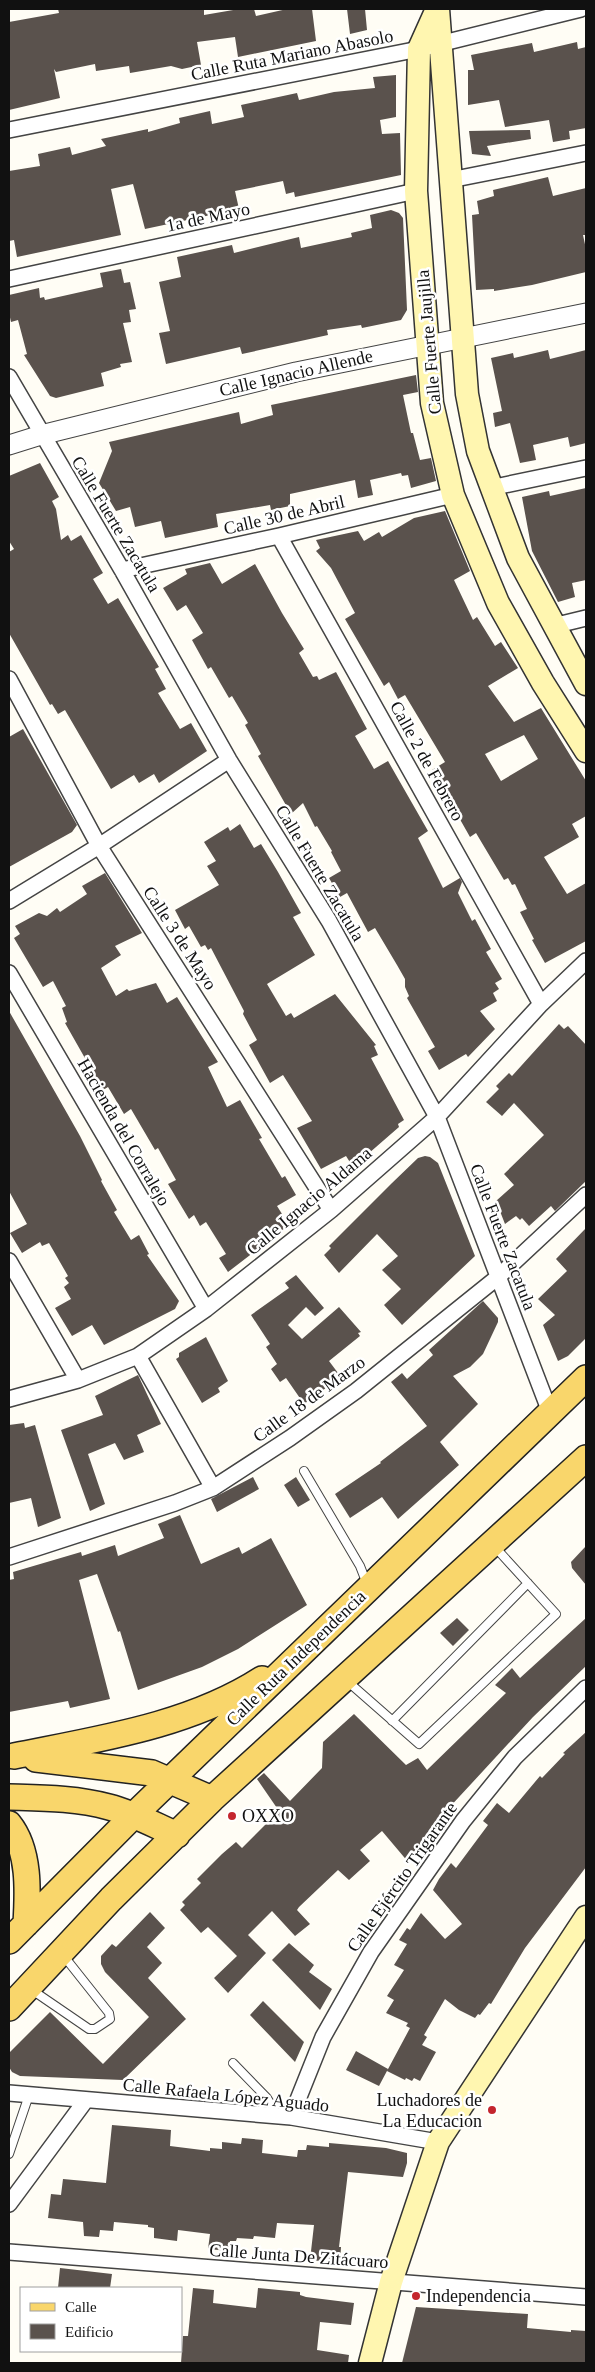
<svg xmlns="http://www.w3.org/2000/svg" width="595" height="2372" viewBox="0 0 595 2372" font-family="'Times New Roman',serif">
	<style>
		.building { fill: #5a524d; fill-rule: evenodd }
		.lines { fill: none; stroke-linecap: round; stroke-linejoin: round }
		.service-casing { stroke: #444; stroke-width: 10 }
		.minor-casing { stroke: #444; stroke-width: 18 }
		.tertiary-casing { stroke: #444; stroke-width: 21 }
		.secondary-casing { stroke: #333; stroke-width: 25 }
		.primary-casing { stroke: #222; stroke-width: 28 }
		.service { stroke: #fff; stroke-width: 8 }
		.minor { stroke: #fff; stroke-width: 15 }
		.tertiary { stroke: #fff; stroke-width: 19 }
		.secondary { stroke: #fff6b0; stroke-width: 22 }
		.primary { stroke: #f9d66b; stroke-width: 25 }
		.poi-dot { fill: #c4262e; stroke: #fff; stroke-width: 2 }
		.labels { text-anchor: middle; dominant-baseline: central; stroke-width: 5; stroke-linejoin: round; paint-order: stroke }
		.street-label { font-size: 18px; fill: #111; stroke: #fff }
		.poi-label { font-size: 18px; fill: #111; stroke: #fff; text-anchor: start }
	</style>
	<rect width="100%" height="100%" fill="#fffdf5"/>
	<path class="building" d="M58,9H204V15L239,9H254L256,16L287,9H312L316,41L238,57L235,37L197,42L201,65L182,69L171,66L130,73L129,66L96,71L95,64L56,72L54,69L60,98L9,110V22L59,13Z
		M347,9H365L367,30L350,34Z
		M577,42L578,49L586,47V128L569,131L570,139L553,142L549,120L505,127L499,100L468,105V70H474L471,55L532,43L534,52Z
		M396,75V117L380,120L382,134L400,133L401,175L295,197L294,192L286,194L283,181L235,191L239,209L145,229L133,184L111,189L121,235L17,257L14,240L9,241V171L40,166L38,154L70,147L72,155L106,146L101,139L148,129V132L180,123L179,118L210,111L212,124L244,117L241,105L297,93L299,100L334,92L375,88L373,77Z
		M530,130L531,139L487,146L491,156L472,154L469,131Z
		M548,177L553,196L586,188V235H583L586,249V272L532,285L494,291V289L476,290L472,215L479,214L477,201L494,196L493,190Z
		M391,210L399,213L403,218L407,310L401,320L362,328L361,325L327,330L328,335L242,354L240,347L166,364L159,333L170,331L159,282L181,277L177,257L232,245L234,253L299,237L301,248L352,237L351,233L372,228L370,215Z
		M121,269L124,283L130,282L136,309L129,310L131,322L123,323L132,362L120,364L121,367L101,373L104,386L56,398L50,396L24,355L27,354L18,320L11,322L9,313V295L39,288L40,298L44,297L45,300L103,287L100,273Z
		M548,350L550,359L586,350V443L570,447L568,437L533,445L536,460L520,463L510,423L495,427L493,413L502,411L491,358L513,353L514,358Z
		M416,375L418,392L403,395L411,433H413L420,460L431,458L436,481L411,488L408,475L402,476L401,473L370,480L373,495L358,498L355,480L290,494V506L271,510L270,505L216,514L218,527L165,538L161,521L135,527L130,507L116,511L99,483L112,451L109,442L239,412L241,424L273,415L271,405Z
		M40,463L59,497L52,501L56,509L61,540L68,535L71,541L81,535L103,573L93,579L108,604L118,598L159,667L155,669L166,689L158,693L180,729L191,723L207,751L159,783L154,774L139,783L134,775L111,789L65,710L58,714L52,704L50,705L9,633V552L14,549L9,541V476Z
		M586,488V580L572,583L575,597L558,602L532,551L522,497L549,491L550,496Z
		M445,511L470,571L454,580L473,620L477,617L495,646L501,642L518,668L488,686L514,722L541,708L586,781V816L572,824L579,837L544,857L567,894L586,883V941L545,963L532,940L534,939L520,912L527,909L515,884L512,885L508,878L504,880L476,833L470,837L432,770L445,762L405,695L398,699L389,682L384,686L345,619L355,613L331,568L316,551L320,548L316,540L358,531L364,541L379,532L382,537L414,518ZM524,735L538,759L501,781L485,754Z
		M210,563L222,584L255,564L282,613L304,649L299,653L313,677L317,676L319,680L336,672L367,729L355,736L374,769L388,761L428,831L418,838L443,888L460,878L462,882L458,893L472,921L475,919L491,949L486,952L502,979L495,983L499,989L493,993L497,1001L480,1011L495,1029L468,1057L466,1054L439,1070L428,1051L435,1047L407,998L409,996L405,987V979L397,965L375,928L368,932L347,893L340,897L329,878L341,871L331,852L332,851L317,826L315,827L303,803L291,814L258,756L261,754L245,725L248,723L232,696L229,698L211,667L208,669L192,640L203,633L186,605L177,611L163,588L187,574L185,569Z
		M23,729L77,825L72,832L9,867V737Z
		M240,824L254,848L261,844L278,872L301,913L293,917L315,955L267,984L286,1016L291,1013L294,1018L335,994L376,1045L374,1046L378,1055L371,1058L404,1120L398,1124L399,1127L353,1167L346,1156L321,1169L297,1128L312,1121L283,1075L270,1083L249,1045L257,1040L243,1014L244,1011L211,948L208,950L205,945L201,947L189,926L185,929L175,910L219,885L207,866L216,861L204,842L228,827L230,831Z
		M105,873L142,933L115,946L121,955L101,968L116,996L127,989L129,991L156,983L167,1003L177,997L218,1062L208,1067L227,1107L240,1100L262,1138L259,1139L282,1178L285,1176L296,1195L277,1206L289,1225L228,1272L219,1258L226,1254L206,1222L200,1226L194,1215L189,1219L168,1184L176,1180L158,1148L155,1150L131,1109L124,1114L108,1087L103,1090L65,1023L67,1022L62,1008L66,1006L53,981L43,987L14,938L20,934L15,926L39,913L47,916L57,908L60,912L87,894L82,886Z
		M9,1011L80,1136L102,1180L101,1181L117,1210L114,1212L131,1240L139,1235L149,1254L147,1255L179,1301L175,1309L104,1345L92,1325L72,1336L55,1308L71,1299L64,1287L69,1283L65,1278L68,1276L49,1243L42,1246L40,1242L22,1253L10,1233L27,1224L9,1191Z
		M559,1024L564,1029L568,1026L586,1045V1181L555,1211L551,1206L529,1226L522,1218L520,1220L516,1216L505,1224L496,1201L514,1185L504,1174L544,1135L514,1103L502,1116L486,1102L499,1089L496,1086L509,1073L512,1076Z
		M425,1156L430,1157L438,1163L475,1256L402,1325L384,1305L401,1289L382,1270L398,1256L377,1234L339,1273L324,1255L331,1248L329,1246L392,1183L418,1158Z
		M586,1228V1338L568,1356L558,1361L543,1325L555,1315L538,1299L567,1271L556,1259Z
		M296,1275L324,1308L315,1316L306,1307L288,1325L302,1339L339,1307L361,1332L358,1333L360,1336L329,1361L341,1377L304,1404L286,1378L280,1382L271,1369L277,1364L266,1347L270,1344L251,1315L289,1288L285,1283Z
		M483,1301L498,1318V1322L483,1354L470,1367L453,1376L478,1404L440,1442L459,1465L398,1519L382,1497L350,1518L335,1494L381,1463L380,1462L427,1426L391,1382L402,1373L407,1379L433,1355L429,1350Z
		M206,1337L228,1381L218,1388L220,1392L202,1403L176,1359L179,1357V1353Z
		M138,1375L161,1424L137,1435L144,1452L124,1460L115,1443L88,1454L105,1504L90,1511L61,1430L103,1415L95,1396Z
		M24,1423L25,1428L35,1425L61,1518L38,1527L31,1498L9,1503V1425Z
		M253,1477L259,1489L217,1512L211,1499Z
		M296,1477L310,1500L298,1507L284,1485Z
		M180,1515L201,1564L239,1547L242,1554L271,1538L307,1605L238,1649L202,1667L138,1690L120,1631L118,1632L97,1574L79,1580L110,1699L70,1708L68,1701L9,1712V1580L14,1579L13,1572L81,1552L82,1556L115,1545L118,1556L164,1538L158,1524Z
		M586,1546V1585L572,1568L571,1562Z
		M457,1618L469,1630L453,1646L440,1633Z
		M586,1618V1666L533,1717L447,1810L409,1863L382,1831L360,1850L370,1861L349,1880L338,1870L299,1907L297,1910L310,1924L295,1936L272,1911L248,1935L266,1953L228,1993L214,1978L237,1956L208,1927L201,1933L180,1910L185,1905L182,1902L201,1883L197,1879L222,1854L236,1842L242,1848L279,1811L257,1779L264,1773L290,1801L322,1768L323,1742L354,1714L406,1765L418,1758L427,1770L506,1693L495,1685L512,1668L520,1678Z
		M586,1732V1867L525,1948L491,2004L489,2003L480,2015L478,2014L475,2018L459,2010L445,1999L424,2035L427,2037L422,2045L436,2052L420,2081L414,2078L412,2081L406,2078L405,2080L387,2071L410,2028L406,2026L408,2023L386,2013L394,2000L387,1996L404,1970L394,1965L407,1944L399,1940L407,1928L410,1930L421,1913L445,1939L462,1924L433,1890L439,1879L451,1863L456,1868L488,1825L483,1821L497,1803L509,1813L540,1776L542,1778L565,1754L563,1753Z
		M150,1912L165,1928L147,1947L162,1963L148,1978L186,2019L123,2080L20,2076L12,2072L9,2067L10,2052L50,2012L103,2064L149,2017L105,1972L101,1964V1956L112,1944L116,1947Z
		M289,1943L314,1965L309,1972L332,1989L320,2010L272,1960Z
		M263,2001L304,2042L295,2062L250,2015Z
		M356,2051L388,2069L379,2086L346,2070Z
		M112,2125L171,2130L170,2146L210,2151V2148L222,2149V2142L241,2144L242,2138L263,2140L262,2153L297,2157L298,2150H306L307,2145L329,2147V2143L386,2148L407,2153V2163L403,2177L348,2172L339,2247H341L340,2263L310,2260L314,2225L277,2223L275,2238L254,2236L253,2239L237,2238L236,2241H230L229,2251L208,2249L210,2234L178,2230L177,2241L154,2238V2228L148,2227V2225L114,2222L113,2231L100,2230L99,2237L84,2236L83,2222L48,2218L51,2194L61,2195L63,2179L106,2183Z
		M60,2268L112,2274L110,2288H58Z
		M193,2288L214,2290L213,2303L256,2308L258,2288L300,2292V2295L306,2297L354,2303L351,2325L320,2322L317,2350L349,2355L348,2363H181L183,2336H188Z
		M416,2307L528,2314L527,2328L571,2332V2330L586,2331V2363H402Z"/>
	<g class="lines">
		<defs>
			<path id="service" d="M304,1471L360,1566L367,1584
				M346,1680L419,1744L556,1614L494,1546
				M392,1721L528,1583
				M32,1990L89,2029H95L110,2019L109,2013L63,1955
				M233,2063L267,2098L278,2116
				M9,2154L29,2095"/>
			<path id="minor" d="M9,130L419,49L581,9
				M450,180L586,153
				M9,279L416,191
				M9,377L122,570L229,760L329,921L437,1117L550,1412
				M490,488L586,468
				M279,536L541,1004
				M122,570L279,536L453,495
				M553,626L586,618
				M9,679L99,846L331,1210
				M9,901L99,846L229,760
				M9,973L206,1309
				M9,1261L78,1380
				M138,1356L213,1488
				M9,1399L78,1380L138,1356L206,1309L331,1210L437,1117L541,1004L586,961
				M9,1557L175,1503L213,1488L290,1438L356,1391L498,1277L586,1195
				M9,2093L291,2117L438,2142
				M291,2117L323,2037L371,1952L463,1821L515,1757L586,1688
				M9,2204L86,2100
				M9,2252L586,2297"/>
			<path id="tertiary" d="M9,445L41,435L296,372L586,313"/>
			<path id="secondary" d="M437,9L419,49L416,191L432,403L453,495L498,603L543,683L586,751
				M438,9L467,394L478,451L518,558L586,684
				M370,2363L391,2282L438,2142L586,1917"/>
			<path id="primary" d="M14,1756C98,1739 189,1726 262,1679
				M36,1759L152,1773L212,1799
				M9,1797C42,1798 76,1798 109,1807C133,1813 154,1825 177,1835
				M9,1824C30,1850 28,1892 26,1924
				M9,1941L134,1815L586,1378
				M9,2008L111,1899L212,1799L586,1458"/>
		</defs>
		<use href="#service" class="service-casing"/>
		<use href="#minor" class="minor-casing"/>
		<use href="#tertiary" class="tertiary-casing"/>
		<use href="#secondary" class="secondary-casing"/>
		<use href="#primary" class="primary-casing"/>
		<use href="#service" class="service"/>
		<use href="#minor" class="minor"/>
		<use href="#tertiary" class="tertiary"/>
		<use href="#secondary" class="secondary"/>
		<use href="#primary" class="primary"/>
	</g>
	<g class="poi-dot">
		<circle cx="232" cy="1816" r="5"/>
		<circle cx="492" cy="2110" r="5"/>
		<circle cx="416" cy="2296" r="5"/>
	</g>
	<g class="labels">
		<g class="street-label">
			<text transform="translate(292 55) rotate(-11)">Calle Ruta Mariano Abasolo</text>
			<text transform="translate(208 217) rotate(-12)">1a de Mayo</text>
			<text transform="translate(429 342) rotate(-95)">Calle Fuerte Jaujilla</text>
			<text transform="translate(296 373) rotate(-13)">Calle Ignacio Allende</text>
			<text transform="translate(284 515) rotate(-13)">Calle 30 de Abril</text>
			<text transform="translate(116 524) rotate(59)">Calle Fuerte Zacatula</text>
			<text transform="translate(427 761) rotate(61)">Calle 2 de Febrero</text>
			<text transform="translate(320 873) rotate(59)">Calle Fuerte Zacatula</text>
			<text transform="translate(180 938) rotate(57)">Calle 3 de Mayo</text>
			<text transform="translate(124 1132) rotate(60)">Hacienda del Corralejo</text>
			<text transform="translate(309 1201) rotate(-40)">Calle Ignacio Aldama</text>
			<text transform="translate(503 1237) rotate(69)">Calle Fuerte Zacatula</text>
			<text transform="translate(309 1399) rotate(-36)">Calle 18 de Marzo</text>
			<text transform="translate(296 1658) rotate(-44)">Calle Ruta Independencia</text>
			<text transform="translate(402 1877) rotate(-55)">Calle Ejército Trigarante</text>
			<text transform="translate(226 2095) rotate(6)">Calle Rafaela López Aguado</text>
			<text transform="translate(299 2256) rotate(4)">Calle Junta De Zitácuaro</text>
		</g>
		<g class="poi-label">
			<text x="242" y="1816">OXXO</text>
			<text x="482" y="2100" text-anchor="end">Luchadores de<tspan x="482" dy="21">La Educacion</tspan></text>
			<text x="426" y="2296">Independencia</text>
		</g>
	</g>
	<rect width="595" height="2372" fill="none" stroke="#111111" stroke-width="20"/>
	<rect x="20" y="2287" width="162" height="65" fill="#ffffff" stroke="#a0a0a0"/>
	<rect x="30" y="2303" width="25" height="8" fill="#f9d66b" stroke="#a0a0a0"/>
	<text x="65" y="2312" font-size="15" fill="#111111">Calle</text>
	<rect x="30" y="2324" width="25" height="15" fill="#5a524d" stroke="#a0a0a0"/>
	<text x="65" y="2337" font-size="15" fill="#111111">Edificio</text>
</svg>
